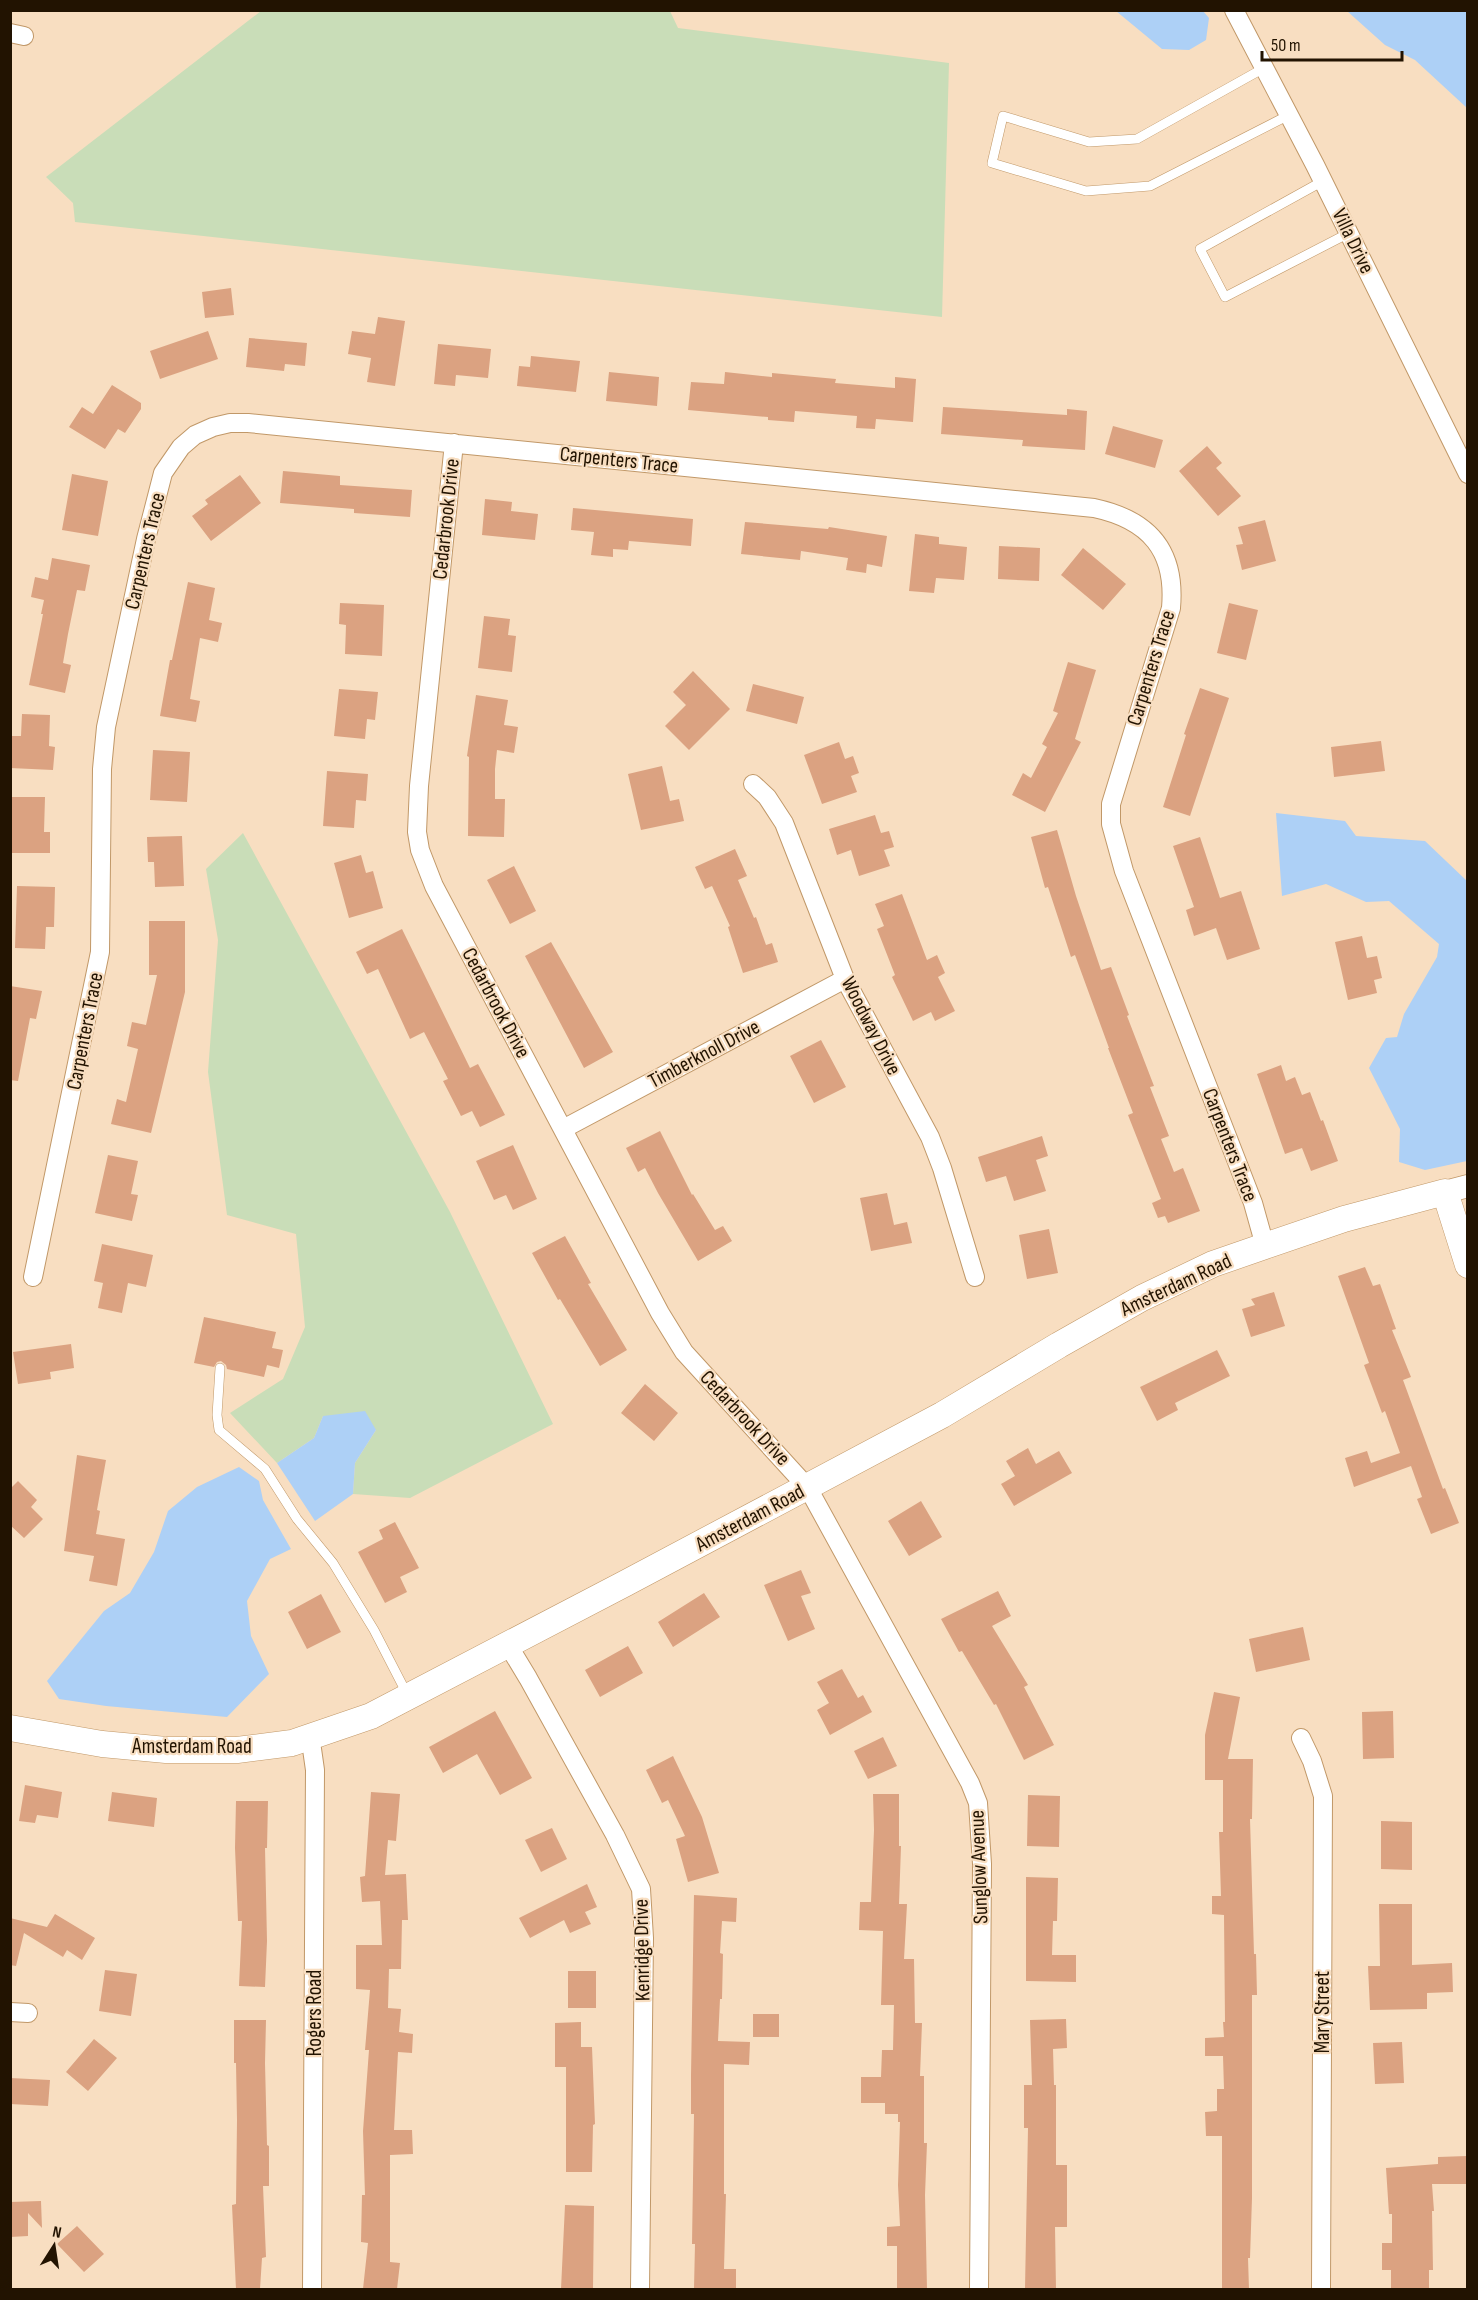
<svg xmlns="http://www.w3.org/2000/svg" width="1478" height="2300" viewBox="0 0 1478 2300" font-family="'Sofia Sans Condensed',sans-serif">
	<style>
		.green { fill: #c9ddb8 }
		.water { fill: #add0f6 }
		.building { fill: #dba281 }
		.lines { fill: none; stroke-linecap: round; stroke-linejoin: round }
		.service-casing { stroke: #c19868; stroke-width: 10 }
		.minor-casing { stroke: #c19868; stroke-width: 20 }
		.tertiary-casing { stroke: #c19868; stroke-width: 24 }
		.secondary-casing { stroke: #c19868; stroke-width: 27 }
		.service { stroke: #fff; stroke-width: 9 }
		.minor { stroke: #fff; stroke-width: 18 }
		.tertiary { stroke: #fff; stroke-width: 22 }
		.secondary { stroke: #fff; stroke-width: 26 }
		.labels { text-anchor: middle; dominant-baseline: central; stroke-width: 4.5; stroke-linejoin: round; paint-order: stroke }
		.street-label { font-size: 21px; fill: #221301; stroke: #f8dec1 }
	</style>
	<rect width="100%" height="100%" fill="#f8dec1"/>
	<path class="green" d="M261,11H670L678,28L949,63L942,317L75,222L73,203L46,177Z
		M243,833L450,1212L553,1424L410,1498L353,1494L355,1463L376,1430L323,1416L314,1438L277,1463L230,1413L283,1379L305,1327L296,1234L227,1215L208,1072L218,940L206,869Z"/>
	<path class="water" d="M1116,11H1203L1209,18L1206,40L1189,50L1162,49Z
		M1347,11H1467V108L1415,60L1385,45Z
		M1276,813L1345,821L1356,836L1425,841L1467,881V1161L1425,1170L1399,1162L1400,1129L1369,1068L1386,1038L1397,1037L1404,1014L1437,957L1439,944L1389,901L1366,902L1326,884L1282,896Z
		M365,1411L376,1430L355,1463L353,1494L315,1521L277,1463L314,1438L323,1416Z
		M239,1467L259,1481L263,1500L291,1549L270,1559L247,1601L251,1636L269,1674L227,1717L106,1706L59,1699L47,1681L104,1611L130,1593L154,1552L168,1511L197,1487Z"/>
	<path class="building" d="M231,288L234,315L205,318L202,292Z
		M378,317L405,321L395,386L367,382L371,358L348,354L352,331L375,334Z
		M208,331L218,359L160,379L150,351Z
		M249,338L307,343L305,366L285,364L284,371L246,367Z
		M438,344L491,349L488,378L456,375L455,386L434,384Z
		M531,356L580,361L576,392L517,386L519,366L530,367Z
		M609,372L659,377L657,406L606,401Z
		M725,372L772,377V373L836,379L835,383L895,388V377L916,379L913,422L876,419L875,429L856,428L857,416L795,411L794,422L768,420V417L688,410L691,382L724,384Z
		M112,385L141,403V409L125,433L118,429L105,449L69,427L82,407L93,414Z
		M943,407L1067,415V409L1087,411L1085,450L1022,446L1023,440L941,434Z
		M1113,426L1163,440L1155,468L1105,454Z
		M1207,446L1222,463L1216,468L1241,496L1218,516L1179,471Z
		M283,471L340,476V485L412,490L410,517L354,513V509L280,503Z
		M72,474L108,481L98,536L62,530Z
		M240,475L261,503L211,541L192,516L208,504L205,500Z
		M485,499L512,502L511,511L538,514L535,540L482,535Z
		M573,508L693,519L691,546L629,541L628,550L613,549V557L591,555L594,532L571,530Z
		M1265,520L1276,561L1242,570L1236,545L1243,544L1238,527Z
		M745,522L828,529L829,527L887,536L882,567L867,564L866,573L846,570L848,558L801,551L800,560L741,554Z
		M915,534L939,537V544L967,547L964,580L936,578L934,593L909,591Z
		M999,546L1040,548L1039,581L998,579Z
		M1083,548L1126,584L1103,610L1061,575Z
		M52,558L90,565L85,591L77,590L68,634L63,663L71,665L65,693L29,685L43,614H41L44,600L31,597L35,577L48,580Z
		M188,582L215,588L209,620L222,623L218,642L200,638L190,699L200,701L196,722L160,716L170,660H172Z
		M340,603L384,605L382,656L345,654L346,625L339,624Z
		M1229,603L1258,610L1246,660L1217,653Z
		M484,616L510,619L508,635L516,636L512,672L478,668Z
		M1068,662L1096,670L1075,739L1081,742L1045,812L1012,795L1023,773L1031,778L1047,747L1042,744L1058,713L1053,711Z
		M693,671L730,709L689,750L665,726L686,705L673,692Z
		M753,684L804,697L797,724L746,711Z
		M1200,688L1229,698L1190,816L1163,807L1186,735L1184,734Z
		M339,689L378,692L375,720L367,719L365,739L334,736Z
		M476,695L508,700L504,725L518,727L514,753L497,750L495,769V799H505L504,837L468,836L469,757L467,756Z
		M22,714L50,715L49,746L55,747L53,770L10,768V736H21Z
		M1381,741L1385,771L1334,777L1331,747Z
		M839,742L845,759L853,756L859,773L851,776L857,792L822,804L804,755Z
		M153,750L190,752L187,802L150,800Z
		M662,766L670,801L679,799L684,821L641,830L628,774Z
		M327,771L368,774L366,801L356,800L354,828L323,826Z
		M12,797H45L44,832H50V853H10Z
		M875,815L881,833L889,831L894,847L884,850L890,866L859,876L851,850L837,855L829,829Z
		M1057,830L1076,896L1101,970L1111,967L1129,1015L1127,1016L1154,1086L1150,1087L1169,1136L1161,1139L1174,1172L1183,1168L1200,1211L1168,1223L1165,1216L1158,1218L1152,1203L1161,1199L1128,1115L1133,1113L1108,1048H1109L1075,955L1071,957L1048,887L1045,888L1031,837Z
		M182,836L184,886L155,887L154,862H148L147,837Z
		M1200,837L1220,898L1241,891L1260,949L1227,960L1216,928L1194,936L1186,910L1194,907L1173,846Z
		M735,849L747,876L738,880L754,918L756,917L766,945L772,943L778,962L743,973L728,927L730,926L712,886L705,889L695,867Z
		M361,855L366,873L373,871L383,908L349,918L334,863Z
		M514,866L536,911L510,924L487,880Z
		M17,886L55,887L54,927H46L45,949L15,948Z
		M902,894L927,960L937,955L945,973L938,977L955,1011L935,1021L931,1012L913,1021L892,977L895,975L877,929L884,926L875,904Z
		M149,921H185V992L151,1133L111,1124L117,1099L126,1102L138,1049L127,1046L132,1022L146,1025L157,975H149Z
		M402,929L470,1068L478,1064L505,1115L480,1127L472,1111L461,1116L443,1081L448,1079L424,1032L410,1039L378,969L367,974L356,952Z
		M1362,936L1367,958L1377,956L1382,978L1374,980L1377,993L1348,1000L1335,942Z
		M551,942L613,1052L584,1068L525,956Z
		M10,986L42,991L36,1019L30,1018L18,1081L10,1080Z
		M821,1040L846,1087L814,1103L790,1056Z
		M1281,1065L1286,1081L1295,1077L1302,1095L1310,1092L1321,1121L1323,1120L1338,1161L1311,1171L1302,1148L1285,1154L1257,1074Z
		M660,1131L692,1195L693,1194L715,1230L723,1226L732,1241L698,1261L658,1193L645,1168L638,1172L626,1148Z
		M1042,1136L1048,1156L1036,1160L1046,1191L1014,1201L1006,1176L986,1182L978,1157Z
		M513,1145L537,1199L513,1210L506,1195L494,1200L476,1161Z
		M108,1155L138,1161L131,1194L138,1195L132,1221L95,1213Z
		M887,1193L894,1225L907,1222L912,1243L871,1251L860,1198Z
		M1049,1229L1058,1273L1027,1279L1019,1235Z
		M565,1236L591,1283L588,1284L627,1350L600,1366L560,1299L558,1300L532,1253Z
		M102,1244L153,1255L146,1287L128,1283L122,1313L98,1308L103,1283L94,1281Z
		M1365,1267L1373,1286L1380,1284L1396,1329L1392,1330L1411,1377L1403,1380L1443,1489L1445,1488L1459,1523L1431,1534L1417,1499L1422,1497L1411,1466L1354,1487L1345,1458L1367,1451L1371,1463L1400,1453L1385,1411L1382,1413L1364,1365L1369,1363L1338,1276Z
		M1274,1292L1285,1326L1251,1337L1242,1309L1255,1305L1251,1299Z
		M204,1317L276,1332L272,1348L283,1350L279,1368L267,1365L264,1377L227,1369L226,1365L221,1361L217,1362L214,1367L194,1363Z
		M71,1344L74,1368L50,1372L51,1379L18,1384L13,1352Z
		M1217,1350L1230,1376L1175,1403L1178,1410L1157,1421L1140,1387Z
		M645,1384L678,1413L654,1441L621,1413Z
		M1028,1448L1036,1464L1059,1451L1072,1473L1014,1506L1001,1484L1015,1476L1006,1461Z
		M77,1455L106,1460L97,1510L100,1511L96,1534L125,1539L117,1586L89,1581L94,1556L64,1551Z
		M18,1481L37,1500L31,1507L43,1519L24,1538L10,1525V1489Z
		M921,1501L942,1537L909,1556L888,1521Z
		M395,1522L419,1568L400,1577L407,1592L385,1603L358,1552L383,1539L379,1530Z
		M801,1570L811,1593L801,1596L815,1629L788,1641L764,1585Z
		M998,1591L1011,1616L992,1626L1028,1685L1024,1687L1054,1745L1024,1760L996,1704L994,1705L962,1651L959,1652L941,1619Z
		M704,1593L720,1617L673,1647L658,1622Z
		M321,1594L341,1632L307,1649L288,1612Z
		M1303,1627L1310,1660L1256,1672L1249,1639Z
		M628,1646L643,1673L600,1697L585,1670Z
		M842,1669L858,1698L863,1695L872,1712L830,1735L817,1710L829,1703L817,1682Z
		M1214,1692L1240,1697L1228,1759H1253L1252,1819H1250L1254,1954H1256L1257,1995H1252V2198L1250,2258H1248L1249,2289H1222V2136H1206L1205,2112L1217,2111V2089H1224L1223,2056H1205V2038L1224,2037L1223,2022H1225L1224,1915L1212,1914V1896H1221L1219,1832H1223V1780H1205V1735Z
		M495,1711L532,1778L500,1795L477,1754L443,1773L429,1747Z
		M1393,1711L1394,1758L1363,1759L1362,1712Z
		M883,1737L897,1766L868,1779L854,1751Z
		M673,1756L702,1817L719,1873L688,1882L676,1839L685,1836L668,1800L662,1803L646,1770Z
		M25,1785L62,1792L58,1818L37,1815L35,1823L19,1821Z
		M112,1792L157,1798L154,1827L108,1821Z
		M371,1792L400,1794L396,1841L388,1840L385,1875L406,1874L408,1920H402L401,1969H389L388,2008L401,2009L399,2032L413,2034L412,2053L398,2052L394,2130H412L413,2154L390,2155V2262L400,2263L397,2289H363L368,2243L361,2242L362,2195H365L363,2131L369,2050H365L370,1990L356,1989V1945H382L380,1901L362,1902L360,1877L365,1876Z
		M873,1794H899V1846H901L899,1904H907L904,1959H914L915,2023H922L920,2076H924V2143H927L925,2195L927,2289H897V2246H887V2227L900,2226L898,2185L900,2122H898V2114H885V2103H861V2077H881L882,2050H893L894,2005H881L883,1931L859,1930L860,1902H871L874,1830Z
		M1028,1795L1060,1796L1059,1847L1027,1846Z
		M236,1801H268L267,1848H265L267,1941L265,1987L239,1986L242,1921H238L235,1848Z
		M1381,1821L1412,1822V1870L1381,1869Z
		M552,1828L567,1859L541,1872L525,1840Z
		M1026,1877L1058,1878L1057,1921H1053L1052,1955H1076V1982L1026,1981Z
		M587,1884L597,1907L585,1912L591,1924L570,1933L564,1920L530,1938L519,1918Z
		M694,1895L737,1898L736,1922L722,1921L720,1953L723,1954L722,1999H720L718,2041L750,2042L749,2065L724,2064V2194H726L724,2269H736V2289H694L695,2244H692L694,2114H691V2076Z
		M1379,1904H1412V1965L1452,1963L1453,1992L1427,1993V2009L1370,2010L1368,1966H1380Z
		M55,1914L95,1938L82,1960L67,1950L63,1957L24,1933L16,1966L10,1965V1918L47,1927Z
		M105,1970L137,1974L131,2016L99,2011Z
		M568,1971H596V2008H568Z
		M753,2014H779V2037H753Z
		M1066,2019L1067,2048L1053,2049L1054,2085H1056V2165H1067V2227H1055L1056,2289H1025L1028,2128H1024V2085H1032L1030,2020Z
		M234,2020H266L265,2063L267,2145L269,2146V2186H263L266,2257L262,2258L260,2289H236L232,2205L236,2204L237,2120L236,2063H234Z
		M581,2022V2047H592L595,2124L593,2125L592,2172H566V2067H555V2023Z
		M94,2039L117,2058L88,2091L66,2072Z
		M1402,2042L1404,2083L1375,2084L1373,2043Z
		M10,2078L50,2080L48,2106L10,2104Z
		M1467,2156V2184H1432L1434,2211H1432L1433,2270H1429V2289H1391V2270H1382V2243H1392V2214H1389L1386,2168L1438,2164V2157Z
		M41,2201L42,2228L28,2213V2236L10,2237V2202Z
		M565,2205L594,2206L593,2289H561Z
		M77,2226L104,2254L84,2272L57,2244Z"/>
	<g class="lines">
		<defs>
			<path id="service" d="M1264,68L1137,139L1089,142L1003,116L992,163L1086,191L1150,186L1289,115
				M1323,181L1200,249L1225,297L1349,233
				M220,1368L217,1415L219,1430L265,1469L297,1519L333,1563L374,1630L407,1694"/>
			<path id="minor" d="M1234,10L1315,165L1468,474
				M10,33L24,36
				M454,443L419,786L417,832L420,850L434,886L660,1313L684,1352L808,1488L970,1783L978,1803L982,1864L979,2290
				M753,784L767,797L784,823L845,979L930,1137L942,1168L975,1277
				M563,1129L845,979
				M33,1277L100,952L102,769L106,727L146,539L163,473L181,447L195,435L213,427L230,423H248L1094,508C1150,520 1176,551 1171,608L1111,804V824L1124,871L1253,1203L1265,1246
				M508,1645L528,1678L615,1835L641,1889L644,1938L640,2290
				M1301,1738L1312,1761L1323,1796L1321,2290
				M307,1739L312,1749L315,1770L312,2290
				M10,2012L28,2013"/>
			<path id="tertiary" d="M1445,1192L1468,1186"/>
			<path id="secondary" d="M10,1728L102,1744L166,1750H237L292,1743L371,1716L626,1583L942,1415L1059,1345L1142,1298L1213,1264L1265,1246L1344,1219L1445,1192L1468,1265"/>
		</defs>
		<use href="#service" class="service-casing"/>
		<use href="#minor" class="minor-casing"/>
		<use href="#tertiary" class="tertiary-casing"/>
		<use href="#secondary" class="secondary-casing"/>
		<use href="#service" class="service"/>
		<use href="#minor" class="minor"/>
		<use href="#tertiary" class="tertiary"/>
		<use href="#secondary" class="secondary"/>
	</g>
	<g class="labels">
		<g class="street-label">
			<text transform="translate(1353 241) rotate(64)">Villa Drive</text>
			<text transform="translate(619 460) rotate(6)">Carpenters Trace</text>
			<text transform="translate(446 519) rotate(-84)">Cedarbrook Drive</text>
			<text transform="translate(145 551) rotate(-77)">Carpenters Trace</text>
			<text transform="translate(1151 668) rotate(-73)">Carpenters Trace</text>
			<text transform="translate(496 1003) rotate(62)">Cedarbrook Drive</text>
			<text transform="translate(871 1026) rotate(63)">Woodway Drive</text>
			<text transform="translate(85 1031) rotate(-79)">Carpenters Trace</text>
			<text transform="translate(704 1054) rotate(-28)">Timberknoll Drive</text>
			<text transform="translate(1230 1145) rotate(69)">Carpenters Trace</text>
			<text transform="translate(1176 1285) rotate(-25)">Amsterdam Road</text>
			<text transform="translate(745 1418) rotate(47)">Cedarbrook Drive</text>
			<text transform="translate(750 1518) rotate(-28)">Amsterdam Road</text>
			<text x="192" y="1746">Amsterdam Road</text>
			<text transform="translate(979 1867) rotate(-92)">Sunglow Avenue</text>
			<text transform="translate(642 1950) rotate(-91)">Kenridge Drive</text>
			<text transform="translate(1322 2012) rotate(-90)">Mary Street</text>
			<text transform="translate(314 2013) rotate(-90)">Rogers Road</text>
		</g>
	</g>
	<rect width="1478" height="2300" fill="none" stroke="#221301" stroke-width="24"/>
	<g transform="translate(54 2246) rotate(12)" stroke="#f8dec1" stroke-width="4.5" paint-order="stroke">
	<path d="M0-4.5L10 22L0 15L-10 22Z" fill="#221301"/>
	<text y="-9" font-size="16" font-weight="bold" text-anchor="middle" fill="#221301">N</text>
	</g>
	<path d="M1262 51v9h140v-9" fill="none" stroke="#221301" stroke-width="3"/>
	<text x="1271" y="51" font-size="18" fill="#221301" stroke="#f8dec1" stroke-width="4.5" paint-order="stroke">50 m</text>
</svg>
